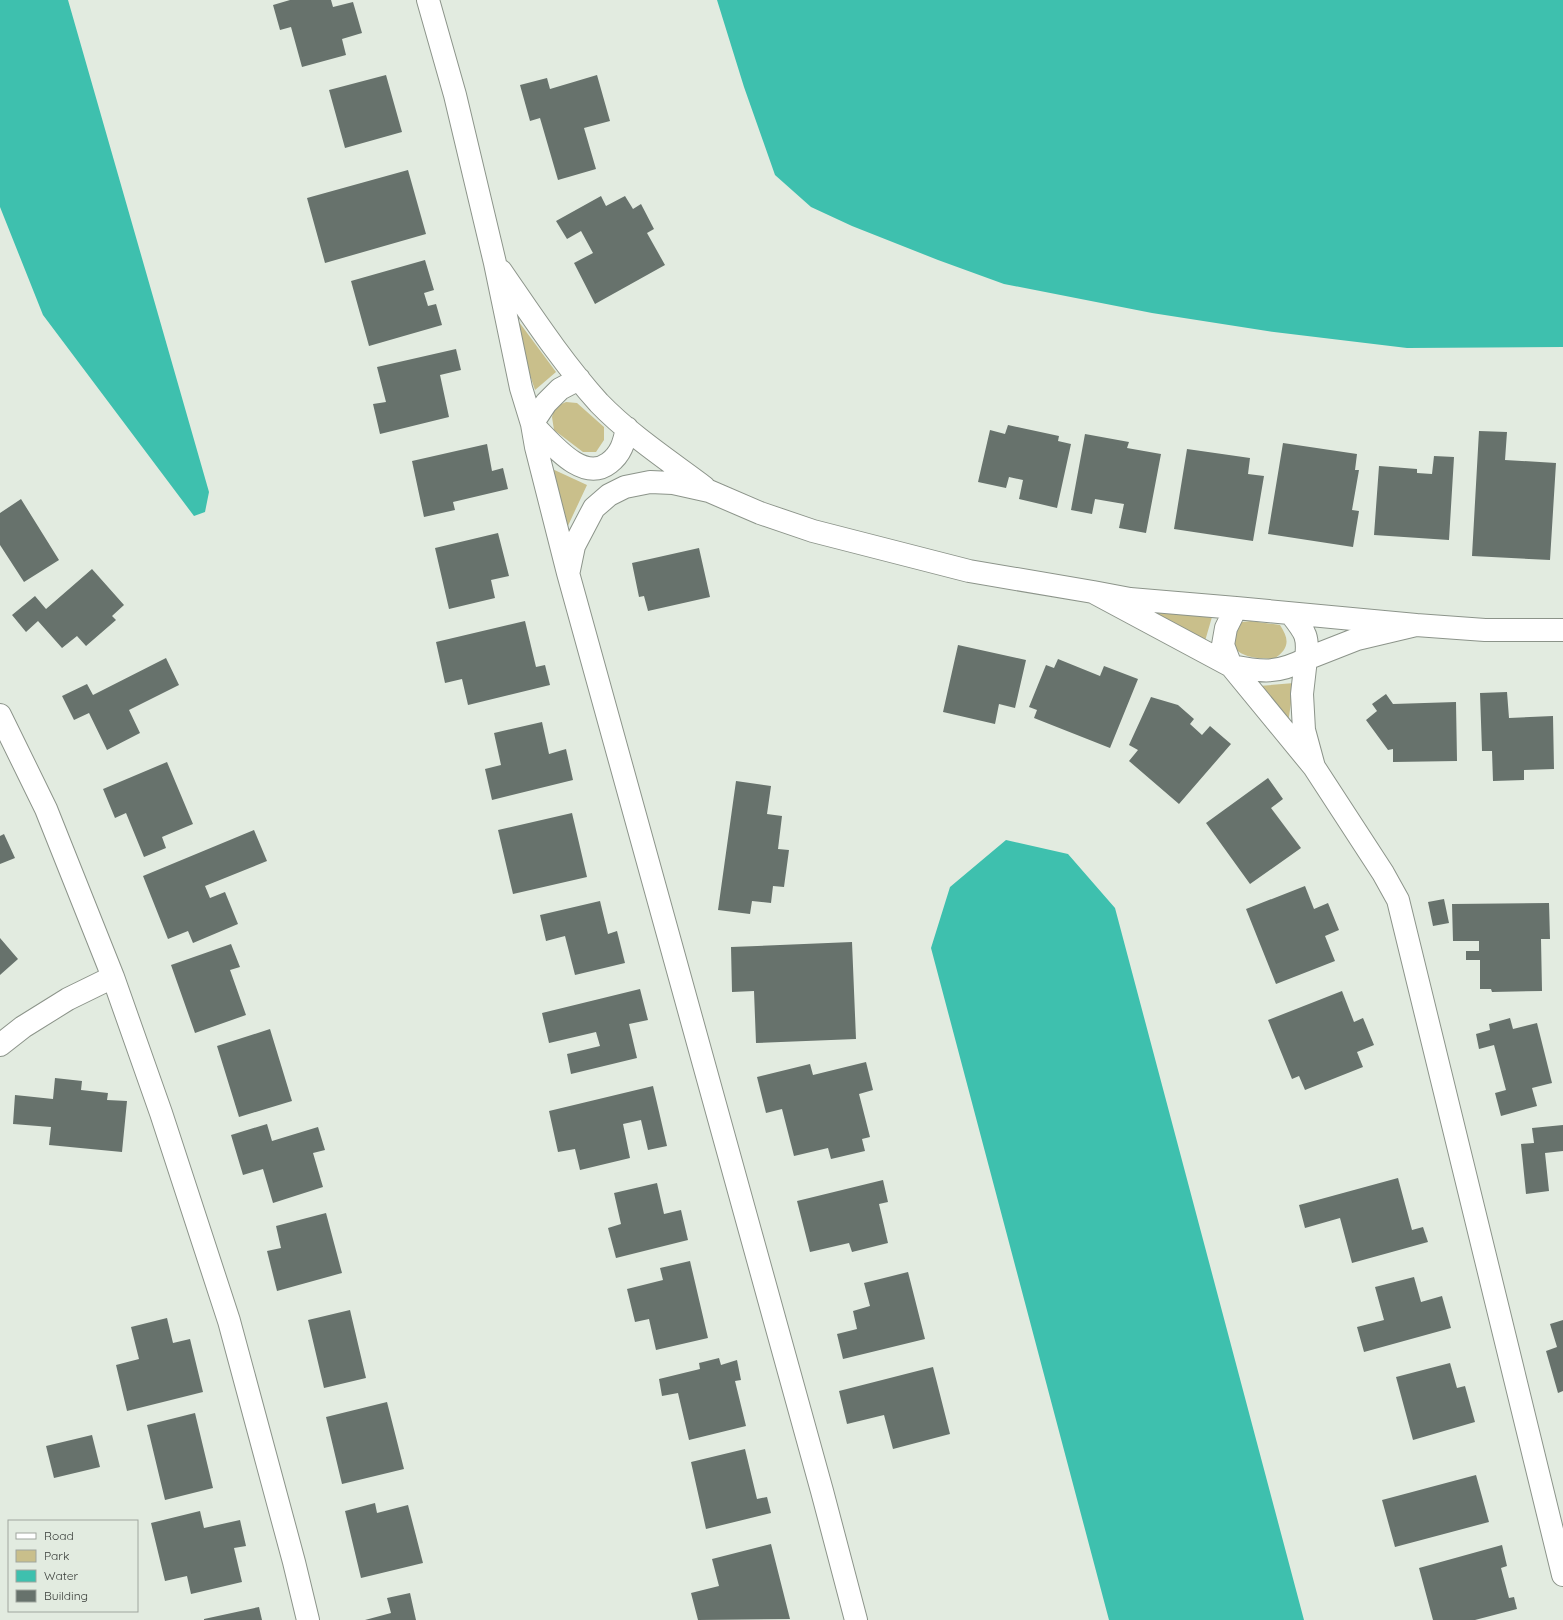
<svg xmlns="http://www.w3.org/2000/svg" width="1563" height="1620" viewBox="0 0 1563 1620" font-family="Quicksand,sans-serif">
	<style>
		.green { fill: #c9bf8b }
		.water { fill: #3ec0ae }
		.building { fill: #67726c }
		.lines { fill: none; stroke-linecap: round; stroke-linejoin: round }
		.minor-casing { stroke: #8c948a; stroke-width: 24 }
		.minor { stroke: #fff; stroke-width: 22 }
	</style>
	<rect width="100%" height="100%" fill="#e2ebe0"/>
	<path class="green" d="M519,322L556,372L535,390L516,333Z
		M566,402L577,403L604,427V440L596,452H583L554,430L552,417L555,407Z
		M548,467L587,485L566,530Z
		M1144,608L1212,617L1205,641Z
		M1251,621L1280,625C1290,640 1289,649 1274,659C1259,658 1243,659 1233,646L1235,630L1242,622Z
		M1294,683L1288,723L1259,686Z"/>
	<path class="water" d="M0,0H68L209,492L205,512L194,516L43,315L0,207Z
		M717,0H1563V347L1407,348L1274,332L1152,313L1004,284L938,260L852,226L811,207L775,175L744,87Z
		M1006,840L1068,854L1115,908L1304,1620H1109L931,948L950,887Z"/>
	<path class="building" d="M290,0H331L333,7L353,2L362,33L342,39L346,55L302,67L291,27L280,30L273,5Z
		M386,75L402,132L345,148L329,90Z
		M597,75L610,121L584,128L596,169L558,180L540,118L530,121L520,85L547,78L550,89Z
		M408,170L426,234L325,263L307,198Z
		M601,196L606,206L625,196L633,209L641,204L654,229L647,233L665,265L595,304L574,263L593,253L581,231L567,239L556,221Z
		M425,260L434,290L424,293L428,306L436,304L442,325L369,346L351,281Z
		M456,349L461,370L440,375L449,417L380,434L373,404L386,402L377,367Z
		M1008,425L1059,436L1058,441L1071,444L1057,508L1019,499L1023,480L1009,477L1006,488L978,482L990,430L1005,434Z
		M1479,431L1507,432L1505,460L1556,463L1550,560L1472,556Z
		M1085,434L1129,442L1127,448L1161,454L1146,533L1119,528L1124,504L1095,499L1092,514L1071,510Z
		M1283,443L1357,454L1355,470H1359L1352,510L1359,511L1353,547L1268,534Z
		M487,444L492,471L503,468L508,489L453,502L455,510L424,517L412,461Z
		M1187,449L1250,458L1248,474L1264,476L1253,541L1174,529Z
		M1434,456L1454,457L1449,540L1374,535L1379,466L1417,469V473L1432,474Z
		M21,499L59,560L24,582L0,545V513Z
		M498,533L509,576L491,580L495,598L449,609L435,548Z
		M699,548L710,597L648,611L644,596L639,597L632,563Z
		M92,569L124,605L112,616L116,620L86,646L77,636L62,648L38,621L26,632L12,615L35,596L46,609Z
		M525,621L536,667L545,665L550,685L468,705L462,679L445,683L436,642Z
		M958,645L1026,660L1015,708L999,704L995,724L943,712Z
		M166,658L179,685L129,710L140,733L107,750L89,713L74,720L62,696L87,684L93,695Z
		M1058,659L1100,676L1104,666L1138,679L1110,748L1034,718L1037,710L1029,707L1046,665L1054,668Z
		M1507,692L1509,718L1553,716L1554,769L1524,770V780L1493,781L1492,751H1482L1480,693Z
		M1386,694L1393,704L1456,702L1457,761L1393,762V749L1388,750L1366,720L1377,711L1372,704Z
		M1151,697L1178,705L1194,719L1190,724L1202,735L1210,726L1231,744L1179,804L1129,761L1138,750L1129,745Z
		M542,722L549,754L566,749L573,780L492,800L485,769L501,765L494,733Z
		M167,762L193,824L162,837L166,848L144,857L126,813L115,818L103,789Z
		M1268,778L1283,799L1271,808L1301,848L1250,884L1206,823Z
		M736,781L771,786L767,814L782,816L778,849L789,850L784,887L773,886L771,903L752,901L750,914L718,910Z
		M572,813L587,877L513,894L498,830Z
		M254,830L267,861L205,886L210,898L225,892L238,924L193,943L188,931L168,939L143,876Z
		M4,834L15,858L0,864V836Z
		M1305,886L1314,909L1328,903L1339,930L1325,936L1335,961L1276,984L1246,909Z
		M1444,899L1449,923L1433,926L1428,902Z
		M600,901L608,934L617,931L625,963L575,975L565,936L546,941L540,915Z
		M1549,903L1550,939H1541L1542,991L1492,992L1491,989H1480V960H1466V951H1479V941H1453L1452,904Z
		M0,938L18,959L0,975Z
		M852,942L856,1039L756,1043L754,991L732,992L731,947Z
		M231,944L240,967L230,970L246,1015L195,1033L171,965Z
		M640,989L648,1020L629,1024L637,1058L571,1074L567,1054L600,1046L596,1032L549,1043L542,1013Z
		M1342,991L1354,1022L1363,1018L1374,1045L1357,1052L1363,1067L1305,1090L1299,1076L1292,1079L1268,1020Z
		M1510,1018L1513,1029L1537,1023L1552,1083L1532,1088L1537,1106L1501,1116L1495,1093L1506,1090L1494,1045L1479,1049L1476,1034L1490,1030L1489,1024Z
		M270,1029L292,1101L239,1117L217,1046Z
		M866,1062L873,1090L859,1094L870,1137L862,1139L865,1151L831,1159L828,1148L794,1156L782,1109L766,1113L757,1077L810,1064L813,1075Z
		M55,1078L82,1081L81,1090L108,1093L107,1100L127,1101L122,1152L49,1145L51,1127L13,1124L15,1095L53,1099Z
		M653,1086L667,1146L648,1150L641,1120L623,1124L630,1158L580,1170L575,1149L558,1152L549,1111Z
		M267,1124L272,1141L318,1127L325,1150L313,1153L323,1187L273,1203L263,1169L243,1175L231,1135Z
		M1563,1125V1151L1545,1153L1549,1191L1526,1194L1521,1144L1534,1143L1532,1128Z
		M1398,1178L1412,1230L1423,1227L1428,1242L1352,1263L1340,1218L1305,1228L1299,1205Z
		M883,1180L888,1202L879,1204L888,1243L852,1252L849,1243L810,1252L797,1201Z
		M657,1183L664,1214L681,1210L688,1240L616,1258L608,1228L621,1224L614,1193Z
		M326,1213L342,1273L277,1291L267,1251L281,1248L276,1226Z
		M690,1261L708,1338L656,1350L649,1319L635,1322L627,1289L663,1280L660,1268Z
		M908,1272L925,1339L843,1359L837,1334L857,1329L853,1311L870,1306L864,1283Z
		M1414,1277L1421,1302L1442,1296L1451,1328L1364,1352L1357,1327L1384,1320L1375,1287Z
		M350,1310L366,1378L324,1388L308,1320Z
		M167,1318L173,1343L190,1339L203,1392L127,1411L116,1365L139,1359L131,1327Z
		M1563,1320V1391L1558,1393L1546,1351L1557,1347L1550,1324Z
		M719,1358L721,1365L737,1360L741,1380L735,1381L746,1426L689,1440L678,1393L662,1396L659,1379L700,1369L699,1363Z
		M1450,1363L1457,1388L1465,1386L1475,1422L1413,1440L1396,1377Z
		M933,1367L950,1434L893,1449L884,1415L847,1424L839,1391Z
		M387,1402L404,1469L342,1484L326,1417Z
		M195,1413L213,1488L165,1500L147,1425Z
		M92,1435L100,1467L54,1478L46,1446Z
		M745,1449L757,1499L767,1497L771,1513L706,1529L691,1462Z
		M1476,1475L1489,1522L1395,1547L1382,1500Z
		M375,1503L377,1513L408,1505L423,1563L361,1578L345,1511Z
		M200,1511L204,1528L240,1520L246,1546L234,1548L242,1582L191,1594L187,1576L165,1581L151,1523Z
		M771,1544L790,1619L698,1620L691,1593L719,1586L712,1559Z
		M1502,1545L1507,1566L1501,1568L1509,1598L1514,1597L1517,1609L1475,1620H1433L1419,1568Z
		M410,1593L416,1620H365L391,1613L387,1598Z
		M259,1607L262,1620H204V1619Z"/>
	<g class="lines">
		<defs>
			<path id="minor" d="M428,0L455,95L495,263L521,388L532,424L536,447L568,573L822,1491L856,1620
				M501,271C532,316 562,362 599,403C630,435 668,460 704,487
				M579,379L560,389L546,403L532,424C550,441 582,484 609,463C621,454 624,443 627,428
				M569,570L574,546L594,508L609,495L625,487L650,482L673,483L709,491L760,513L813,531L969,571L1093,592
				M1236,608L1130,599L1093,592L1231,666L1314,767L1304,730L1302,694L1306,659L1357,639L1416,625L1236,608L1226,628L1223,645L1231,666C1262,672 1277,674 1306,659C1309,636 1305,632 1291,614
				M1416,625L1485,630H1563
				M0,715L46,809L113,977L161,1113L229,1321L294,1562L308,1620
				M1314,767L1383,873L1398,900L1563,1575
				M0,1045L23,1027L68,999L113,977"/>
		</defs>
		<use href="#minor" class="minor-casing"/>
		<use href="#minor" class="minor"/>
	</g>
	<rect x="8" y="1520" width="130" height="92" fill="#e2ebe0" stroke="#9fa69e"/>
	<rect x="16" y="1533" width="20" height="6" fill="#ffffff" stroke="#9fa69e"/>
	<text x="44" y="1540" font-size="12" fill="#3a3e3a">Road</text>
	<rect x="16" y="1550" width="20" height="12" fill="#c9bf8b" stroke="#9fa69e"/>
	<text x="44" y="1560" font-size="12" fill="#3a3e3a">Park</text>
	<rect x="16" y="1570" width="20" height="12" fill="#3ec0ae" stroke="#9fa69e"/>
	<text x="44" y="1580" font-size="12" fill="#3a3e3a">Water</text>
	<rect x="16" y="1590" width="20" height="12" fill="#67726c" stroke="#9fa69e"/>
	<text x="44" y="1600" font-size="12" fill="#3a3e3a">Building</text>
</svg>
